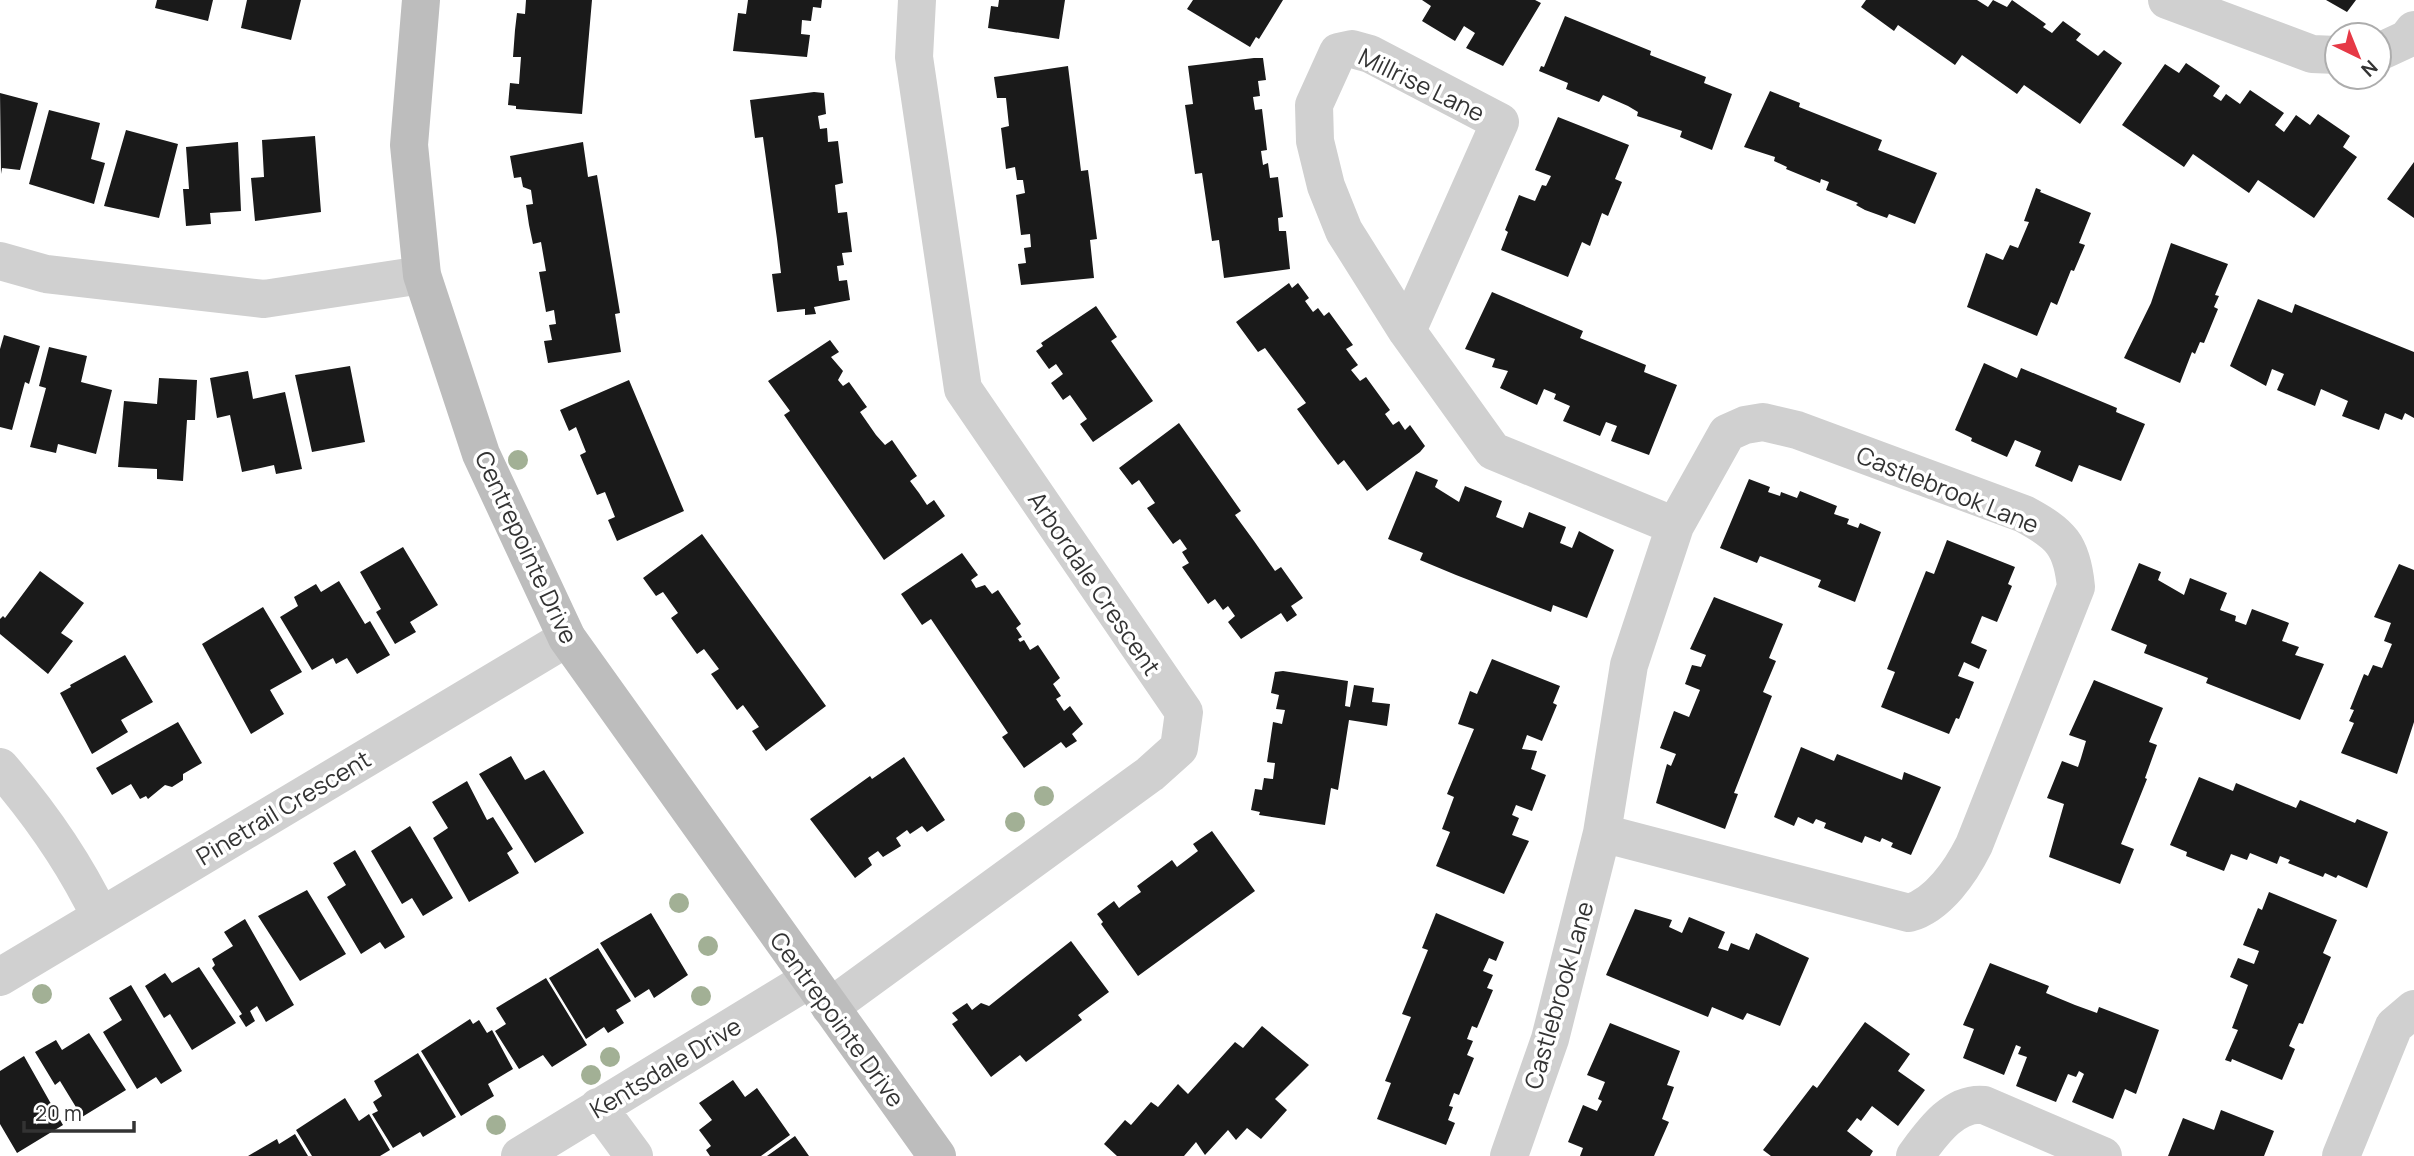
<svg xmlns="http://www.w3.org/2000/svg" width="2414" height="1156" viewBox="0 0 2414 1156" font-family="Manrope,sans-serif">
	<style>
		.building { fill: #1a1a1a }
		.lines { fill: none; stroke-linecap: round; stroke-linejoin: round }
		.street { stroke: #d0d0d0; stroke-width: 38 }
		.secondary { stroke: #bdbdbd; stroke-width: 38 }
		.tree { fill: #a2b095 }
		.labels { text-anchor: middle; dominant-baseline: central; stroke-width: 7; stroke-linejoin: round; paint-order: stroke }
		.street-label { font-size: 24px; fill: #333; stroke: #fff }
	</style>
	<rect width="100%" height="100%" fill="#fff"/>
	<path class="building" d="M157,0H213L208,21L155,8Z
		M247,0H301L291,40L241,28Z
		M526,0H592L582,114L516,109V106L508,105L510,83L519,84L521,57H513L515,30L517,13L525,14Z
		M748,0H822L821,8L813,7L811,21L802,20L801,34L810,35L807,57L733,51L738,13L746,14Z
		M999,0H1065L1059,39L988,28L991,6L998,7Z
		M1193,0H1283L1259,39L1256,37L1250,47L1187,9Z
		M1422,0H1535L1541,3L1503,66L1466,48L1475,33L1464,26L1455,41L1422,21L1431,6Z
		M1866,0H1977L1988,7L1993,0L2007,7L2012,0L2046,24L2043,27L2052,33L2063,21L2081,34L2076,40L2098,56L2104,50L2122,63L2080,124L2024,85L2017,94L1962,55L1955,65L1898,25L1894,31L1861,7Z
		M2326,0H2356L2347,12Z
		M1565,16L1651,51L1650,55L1706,77L1704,83L1732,94L1712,150L1680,137L1682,131L1637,116L1638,112L1628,106L1603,95L1599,102L1566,89L1568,83L1539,71L1541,66L1544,67Z
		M1254,58H1263L1266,80L1258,81L1260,96L1253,97L1255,110L1262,109L1267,150L1261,151L1263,165L1268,163L1270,178L1278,177L1283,217L1278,218L1279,231H1286L1290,269L1224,278L1219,240L1212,241L1202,173L1195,174L1185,105L1193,104L1188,66Z
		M2186,63L2220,86L2213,96L2221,101L2226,94L2240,104L2250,90L2284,113L2275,125L2284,132L2296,115L2310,125L2318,114L2350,136L2343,147L2357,157L2314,218L2258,180L2249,193L2193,154L2184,167L2122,125L2165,64L2179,73Z
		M1068,66L1081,171L1088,170L1097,239L1090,240L1094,278L1021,285L1018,264L1026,263L1024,248L1031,247L1030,234L1021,235L1016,195L1025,193L1023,180H1017L1015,167L1006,169L1001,128L1009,126L1006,98H997L994,77Z
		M1770,91L1800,103L1799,107L1882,140L1878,150L1937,173L1915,224L1889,214L1887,218L1865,210L1856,205L1858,203L1826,190L1829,182L1821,179L1820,183L1786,169L1787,167L1774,161L1775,157L1744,147Z
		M814,92L824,93L826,114L818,116L820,129L827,128L828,142L838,141L843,183L835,185L838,213L847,212L852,252L842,253L844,265L837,266L839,281L847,280L850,300L814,307L816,314L805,315V309L777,312L772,274L781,273L777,239L763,137L755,138L750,100Z
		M0,93L38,103L20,170L2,168L1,174Z
		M49,110L100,123L91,159L105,163L94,204L29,184Z
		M1558,117L1629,145L1615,179L1622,182L1608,216L1602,213L1590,246L1582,242L1568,277L1501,250L1508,232L1505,230L1519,195L1535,201L1542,185L1546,186L1551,176L1535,170Z
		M126,130L178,144L159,218L104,206Z
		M315,136L321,212L255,221L251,178L264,177L262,140Z
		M238,142L241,211L210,213L211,224L186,226L183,189H189L186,147Z
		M583,142L588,177L597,175L620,313L615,314L621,352L548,363L544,341L552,340L549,325L556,324L554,310L546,312L539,272L546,271L541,242L533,244L529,225L526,205L533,204L531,190L523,187L521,177L514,178L510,156Z
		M2414,162V218L2387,199Z
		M2036,188L2041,190L2040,192L2091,213L2079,243L2085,245L2074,271L2071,270L2057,305L2051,302L2037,336L1967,307L1986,253L2003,260L2010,245L2018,248L2029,222L2024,221Z
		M2171,243L2228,264L2215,295L2219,296L2214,307L2218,309L2204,343L2200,342L2195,354L2192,352L2180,383L2124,358L2151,303Z
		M1289,283L1292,288L1298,283L1309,298L1305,301L1313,312L1318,308L1324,316L1329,312L1353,345L1346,349L1358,365L1351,370L1360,381L1366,377L1390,410L1385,414L1393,425L1399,421L1405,430L1410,425L1425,446L1420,452L1367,491L1344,460L1338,465L1318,438L1297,409L1306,403L1265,348L1258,352L1236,322Z
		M1492,292L1583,331L1580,338L1646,365L1644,372L1677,385L1649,455L1611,441L1617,426L1606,422L1600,436L1563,421L1570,406L1554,399L1556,394L1544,389L1537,405L1500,388L1508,371L1492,367L1495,359L1465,349Z
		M2258,299L2292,313L2295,304L2414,352V418L2405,413L2402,420L2385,413L2379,430L2342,416L2348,401L2321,389L2315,406L2277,390L2284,374L2272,369L2266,386L2230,366Z
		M1096,306L1117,337L1111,341L1153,401L1093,442L1080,424L1087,419L1070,395L1063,400L1051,383L1063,374L1056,364L1049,369L1036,351L1043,346L1041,343Z
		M4,335L40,346L29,384L25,382L12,430L0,427V349Z
		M830,340L839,352L831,357L843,371L838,380L843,386L849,382L867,407L860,412L876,435L885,445L892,440L917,476L910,481L919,493L927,505L934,500L945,516L884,560L784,415L790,411L768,381Z
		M49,347L87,356L81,382L112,390L96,454L58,444L56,453L30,447L46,388L39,386Z
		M1984,363L2017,378L2021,368L2117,408L2116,412L2145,424L2121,481L2079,465L2072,482L2035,466L2041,451L2015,440L2007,457L1971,441L1972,438L1955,430Z
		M350,366L365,442L312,452L295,375Z
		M248,371L253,399L285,392L302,469L276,474L274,465L242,472L230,415L217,418L210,378Z
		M159,378L197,380L195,420H187L183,481L157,479V469L118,467L124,401L157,404Z
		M629,380L684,511L617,541L608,520L615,517L605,492L597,495L580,455L586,452L576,427L569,431L560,410Z
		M1179,423L1241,511L1235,515L1254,541L1275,571L1281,567L1303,598L1291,606L1297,615L1287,622L1281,613L1241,639L1228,622L1235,616L1228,606L1223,610L1215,599L1208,604L1182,567L1189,563L1182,552L1187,549L1180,539L1173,544L1147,508L1155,503L1139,480L1132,485L1119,468Z
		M1416,471L1438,480L1435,487L1459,502L1465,486L1502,501L1496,517L1523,528L1529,512L1566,527L1560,543L1572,548L1579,531L1614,550L1587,618L1553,605L1551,612L1456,575L1420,560L1423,553L1388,539Z
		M1749,479L1770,487L1768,492L1780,496L1781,492L1797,498L1800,491L1837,506L1834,514L1849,519L1847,524L1858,528L1860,523L1881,532L1855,602L1818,587L1821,580L1760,556L1757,563L1720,548Z
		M702,534L826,706L766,751L752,731L759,727L743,705L737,710L711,674L719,669L704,649L697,654L671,618L678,613L663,592L656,596L643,578Z
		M1947,540L2015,567L2008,584L2012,586L1997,622L1982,616L1971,643L1987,650L1979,669L1964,662L1958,676L1974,682L1959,719L1956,718L1949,734L1881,707L1895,672L1887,669L1926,571L1934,574Z
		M403,547L438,605L410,622L416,632L395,644L376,612L381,609L360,572Z
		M962,553L978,575L971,580L976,588L985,585L992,594L998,590L1021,624L1016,628L1022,637L1018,639L1020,642L1024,640L1030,650L1038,645L1060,678L1053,684L1061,696L1056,699L1064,711L1070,706L1083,724L1072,734L1077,741L1066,748L1061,742L1024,768L1002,737L1008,733L931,619L922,625L901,594Z
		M2139,563L2161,572L2158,580L2184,595L2190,578L2227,593L2220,610L2236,616L2235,621L2246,625L2252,609L2289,623L2282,641L2299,647L2295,655L2324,664L2300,720L2206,683L2208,678L2144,653L2147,645L2111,630Z
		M2399,564L2414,570V722L2397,774L2341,753L2354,723L2349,721L2354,710L2350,709L2364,674L2368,676L2373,665L2382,668L2392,644L2384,641L2391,623L2374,617Z
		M40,571L84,603L61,633L73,641L48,674L0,634V619L3,616L5,618Z
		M339,581L365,624L370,621L390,655L357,674L347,658L336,664L333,658L312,670L280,617L298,606L294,597L316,584L321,592Z
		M1714,597L1783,624L1769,658L1776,661L1763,692L1772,696L1734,793L1738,794L1725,829L1656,803L1667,764L1671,766L1676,754L1660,748L1674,711L1689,717L1700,690L1685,684L1692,665L1701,667L1706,655L1690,649Z
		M263,607L302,672L270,690L284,714L251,734L202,644Z
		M125,655L153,702L121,720L128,732L92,754L60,693L71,687L70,685Z
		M1492,659L1560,686L1553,703L1557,705L1542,741L1527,735L1522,749L1537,751L1531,769L1546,775L1532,811L1516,805L1512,815L1519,818L1512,835L1529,841L1504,894L1436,866L1450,832L1442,829L1454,797L1447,794L1474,729L1458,724L1470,691L1477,694Z
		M1283,671L1348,681L1345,706L1350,707L1354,685L1374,688L1372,702L1390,704L1387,726L1349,720L1338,790L1331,788L1325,825L1259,815L1260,812L1251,810L1255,789L1262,790L1264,778L1273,779L1275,763L1267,762L1273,722L1282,724L1285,710L1276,709L1279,695L1271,693L1275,672Z
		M2094,680L2163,708L2149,742L2157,745L2145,778L2147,779L2121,844L2134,849L2120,884L2049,857L2064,804L2047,798L2062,761L2078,767L2081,758L2086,741L2069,735Z
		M178,722L202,763L183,774V780L172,787L165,785L148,799L146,796L140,799L131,784L112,795L96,768Z
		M1801,747L1834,761L1837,754L1902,780L1904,772L1941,787L1911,855L1891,847L1893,843L1882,838L1880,842L1865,836L1862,843L1824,828L1826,823L1816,819L1813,824L1798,817L1794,826L1774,817Z
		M511,756L525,780L544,770L584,833L535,863L479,774Z
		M904,757L945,820L927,832L922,826L910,834L907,830L896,838L901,846L883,857L878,851L868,858L872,865L855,878L810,819L870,776L872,779Z
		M2199,777L2233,791L2236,783L2296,808L2300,800L2355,823L2357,819L2388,832L2367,888L2338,875L2336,878L2325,873L2323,877L2288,863L2290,860L2280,856L2277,864L2250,853L2247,860L2231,854L2224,871L2186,856L2187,852L2170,845Z
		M467,781L487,820L493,817L513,849L507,853L519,873L469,902L433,838L448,828L432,802Z
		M410,826L453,898L423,916L412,898L402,904L371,851Z
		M1212,831L1255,891L1138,976L1101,924L1103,922L1097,914L1114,901L1119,908L1128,901L1141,892L1137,886L1172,860L1177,867L1198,851L1193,844Z
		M355,850L405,937L385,949L380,942L361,954L327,897L346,885L333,863Z
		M307,890L346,954L300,981L258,916Z
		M2269,892L2337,920L2323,953L2331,957L2303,1024L2299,1023L2289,1046L2295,1049L2282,1080L2232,1059L2231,1062L2225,1060L2238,1030L2232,1028L2248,985L2230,977L2238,958L2254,964L2259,951L2243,945L2258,908L2262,910Z
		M1635,909L1672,920L1669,927L1682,933L1689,917L1725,932L1718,948L1728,951L1731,943L1749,950L1756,933L1809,958L1780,1026L1747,1013L1743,1020L1712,1007L1708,1017L1606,975Z
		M651,913L688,975L654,998L649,989L635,998L600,943Z
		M1436,913L1504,942L1496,961L1489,958L1483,971L1493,975L1487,988L1493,990L1477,1028L1472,1026L1467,1039L1473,1041L1467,1055L1474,1058L1459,1095L1454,1093L1449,1106L1453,1107L1448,1120L1455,1123L1446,1145L1377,1119L1391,1083L1385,1081L1411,1017L1402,1014L1428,950L1422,948Z
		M245,919L294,1005L266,1022L257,1006L250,1011L255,1021L246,1027L239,1016L242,1014L212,968L215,965L212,959L233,946L224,932Z
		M1071,941L1109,992L1078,1015L1082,1020L1026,1062L1020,1055L991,1077L952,1024L958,1020L952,1013L967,1003L972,1010L981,1003L989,1006Z
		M598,948L631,1001L616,1010L624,1023L608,1033L604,1027L586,1039L549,978Z
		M1990,963L2049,986L2046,993L2075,1005L2097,1013L2099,1007L2159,1030L2136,1094L2125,1089L2113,1119L2072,1102L2084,1074L2079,1071L2076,1077L2068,1074L2056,1102L2016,1086L2027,1057L2018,1054L2021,1047L2016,1045L2004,1075L1963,1058L1974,1029L1963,1025Z
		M199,967L236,1023L192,1050L170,1014L164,1018L145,986L165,973L172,983Z
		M546,978L587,1045L552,1067L543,1055L519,1069L495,1031L506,1024L496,1008Z
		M131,985L182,1071L161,1084L156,1077L137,1089L103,1032L122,1020L109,998Z
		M470,1019L473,1024L479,1020L487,1033L492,1030L513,1069L488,1084L494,1096L461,1116L421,1051Z
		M1865,1022L1910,1054L1898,1071L1925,1090L1898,1126L1872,1106L1861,1121L1857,1118L1847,1131L1873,1151L1870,1156H1771L1763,1150L1813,1085L1817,1088Z
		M1610,1023L1680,1051L1667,1085L1674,1087L1662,1119L1669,1122L1654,1156H1580L1583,1148L1568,1142L1583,1105L1597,1111L1602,1101L1598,1099L1605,1082L1587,1075Z
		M1262,1026L1309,1065L1275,1099L1287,1110L1261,1139L1247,1128L1236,1140L1228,1130L1205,1155L1196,1142L1184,1156H1117L1104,1144L1125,1120L1131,1125L1151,1102L1158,1107L1178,1084L1188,1094L1235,1042L1243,1048Z
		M89,1033L126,1090L82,1117L60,1081L55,1085L35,1052L56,1040L62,1050Z
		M418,1053L456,1117L423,1137L420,1132L393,1148L372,1114L378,1111L373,1102L382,1096L374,1081Z
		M24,1056L63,1125L17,1153L0,1124V1071Z
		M733,1080L745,1097L757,1088L790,1135L761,1156H710L706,1150L711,1146L699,1130L712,1120L699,1103Z
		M345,1098L359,1121L369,1114L390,1150L380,1156H312L296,1130Z
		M2221,1110L2274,1131L2264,1156H2168L2183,1118L2214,1130Z
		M295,1134L308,1156H248L277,1139L279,1144Z
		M795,1136L809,1156H767Z"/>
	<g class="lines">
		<path class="street" d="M2167,0L2312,54L2337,55
			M2379,52L2407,39L2414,30
			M0,261L46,274L264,299L422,275
			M1407,331L1500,122L1370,54L1352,49L1338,52L1314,105L1315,141L1326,186L1344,231L1407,331L1493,451L1675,526
			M0,767C39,812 74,862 100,916
			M0,977L567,638
			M830,1007L1150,774L1179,748L1184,712L963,389L914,57L917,0
			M598,1107L634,1156
			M520,1156L810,979
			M1509,1156L1550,1039L1602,833L1629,665L1675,526L1727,433L1745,425L1763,422L1797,430L2024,514C2061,534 2072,545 2076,587L1974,845C1961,871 1938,905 1909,913L1602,833
			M1915,1156C1932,1133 1953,1102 1984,1105L2103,1156
			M2341,1156L2394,1026L2414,1009"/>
		<path class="secondary" d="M421,0L409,145L422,275L481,454L567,638L937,1156"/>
	</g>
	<g class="tree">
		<circle cx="518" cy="460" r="10"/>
		<circle cx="1044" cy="796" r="10"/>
		<circle cx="1015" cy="822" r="10"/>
		<circle cx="679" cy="903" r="10"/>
		<circle cx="708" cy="946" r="10"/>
		<circle cx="42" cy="994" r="10"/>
		<circle cx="701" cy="996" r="10"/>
		<circle cx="610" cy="1057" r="10"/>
		<circle cx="591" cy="1075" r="10"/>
		<circle cx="496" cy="1125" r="10"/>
	</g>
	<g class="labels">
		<g class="street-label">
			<text transform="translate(1422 84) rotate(26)">Millrise Lane</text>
			<text transform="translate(1948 489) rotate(22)">Castlebrook Lane</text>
			<text transform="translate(527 547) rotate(65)">Centrepointe Drive</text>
			<text transform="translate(1095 583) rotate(56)">Arbordale Crescent</text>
			<text transform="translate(283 807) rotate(-31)">Pinetrail Crescent</text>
			<text transform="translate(1558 995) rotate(-74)">Castlebrook Lane</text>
			<text transform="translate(838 1019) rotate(54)">Centrepointe Drive</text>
			<text transform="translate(665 1067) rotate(-31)">Kentsdale Drive</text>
		</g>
	</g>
	<g transform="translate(2358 56) rotate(137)"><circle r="33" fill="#ffffff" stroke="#adadad" stroke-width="2"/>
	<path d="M0-5L12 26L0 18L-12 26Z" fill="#e63946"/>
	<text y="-10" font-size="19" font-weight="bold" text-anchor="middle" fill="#333333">N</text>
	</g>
	<path d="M24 1121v10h110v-10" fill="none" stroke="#333333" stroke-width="3.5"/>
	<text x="35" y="1121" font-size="21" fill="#333333" stroke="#ffffff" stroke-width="5" paint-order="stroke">20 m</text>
</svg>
